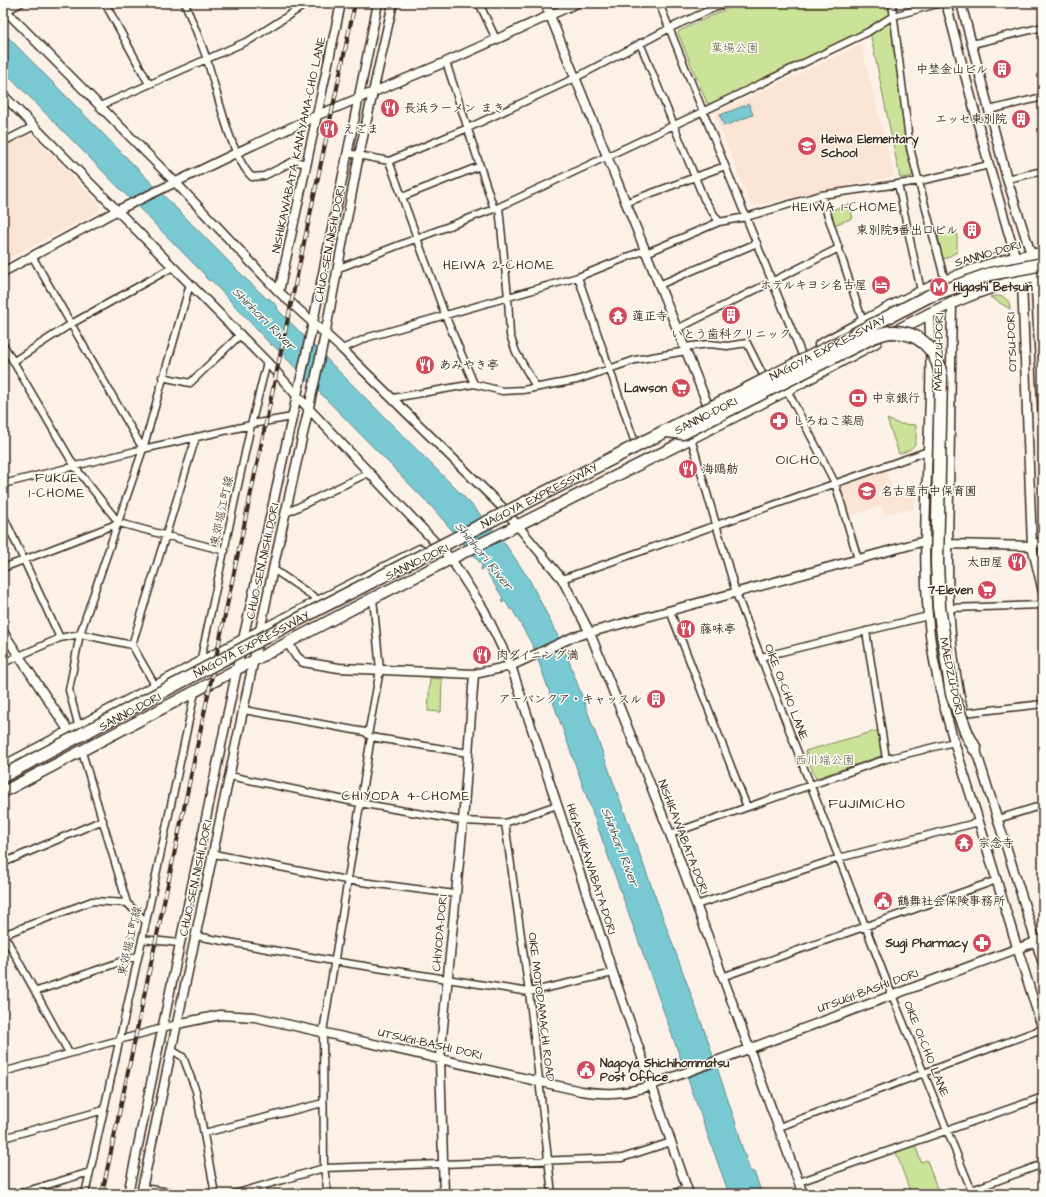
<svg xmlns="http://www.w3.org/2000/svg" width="1046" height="1197" viewBox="0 0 1046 1197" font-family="'Architects Daughter','Klee One',sans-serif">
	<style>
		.built { fill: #fbe4d4 }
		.green { fill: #cbe398; stroke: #83865b }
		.water { fill: #79c9d3; stroke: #60898b }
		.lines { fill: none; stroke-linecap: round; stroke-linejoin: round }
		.minor-casing { stroke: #3b2a1e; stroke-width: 9 }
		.tertiary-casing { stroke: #3b2a1e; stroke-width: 11 }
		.primary-casing { stroke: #3b2a1e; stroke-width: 13 }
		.motorway-casing { stroke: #3b2a1e; stroke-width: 15 }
		.minor { stroke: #fdfcf7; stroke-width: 6 }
		.tertiary { stroke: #fdfcf7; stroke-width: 8 }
		.primary { stroke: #fdfcf7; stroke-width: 10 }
		.motorway { stroke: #fdfcf7; stroke-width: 12 }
		.rail-casing { stroke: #3b2a1e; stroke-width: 4 }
		.rail { stroke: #fdfcf7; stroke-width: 2.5; stroke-dasharray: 8; stroke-linecap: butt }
		.motorway-bridge-casing { stroke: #3b2a1e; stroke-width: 15; stroke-linecap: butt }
		.motorway-bridge { stroke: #fdfcf7; stroke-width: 12 }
		.labels { text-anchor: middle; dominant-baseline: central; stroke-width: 3; stroke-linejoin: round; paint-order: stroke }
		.park-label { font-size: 12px; fill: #5f583c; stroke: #fdfcf7 }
		.poi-label { font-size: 12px; font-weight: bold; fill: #3b2a1e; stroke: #fdfcf7; text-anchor: start }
		.street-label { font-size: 12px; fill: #3b2a1e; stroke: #fdfcf7 }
		.neighbourhood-label { font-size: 13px; letter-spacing: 1px; fill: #3b2a1e; stroke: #fdfcf7 }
		.water-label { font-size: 13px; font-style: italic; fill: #4e5a54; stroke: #fdfcf7 }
		.quarter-label { font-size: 14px; letter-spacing: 1px; fill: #3b2a1e; stroke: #fdfcf7 }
	</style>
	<rect width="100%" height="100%" fill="#fcf1e7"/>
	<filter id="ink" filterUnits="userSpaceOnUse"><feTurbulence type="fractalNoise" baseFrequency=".025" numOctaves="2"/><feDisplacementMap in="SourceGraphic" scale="8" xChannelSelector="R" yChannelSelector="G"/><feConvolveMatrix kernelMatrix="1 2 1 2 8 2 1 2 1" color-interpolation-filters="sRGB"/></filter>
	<g filter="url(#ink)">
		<path class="built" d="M861,45L894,176L756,205L750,203L715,115L716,113Z
			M27,135H32L100,205L99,211L3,261V147Z
			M886,470L894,493L909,494V496L915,497L914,509L884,514L882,506L848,517L840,489L842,485Z"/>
		<path class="green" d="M739,3H889L907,151L913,173L911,177L900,178L869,27L857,35L710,104L707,103L678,33L679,31Z
			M849,204L853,218L834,225L829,211Z
			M957,233V252L942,260L938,236Z
			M996,296C1005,296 1010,300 1010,309L990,297Z
			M887,419L899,424L916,425C916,444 919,447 899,454Z
			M430,678L442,679L441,712L428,711Z
			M879,730L883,754L881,756L817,778L815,777L805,751Z
			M915,1145L921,1162L927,1160L939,1194H911L896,1152Z"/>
		<path class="water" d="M3,32L241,274L267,299L269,298L278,307L277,309L471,504L503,541L529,579L565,650L707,1038L739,1133L740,1141L750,1171L754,1172L762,1194H729L533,646L512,609H510L505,601L502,603L501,600L503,598L484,568L481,570L482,565L430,505L273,345H271L211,280L209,281L205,277V275L3,70Z
			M749,104L753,115L724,126L720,115Z"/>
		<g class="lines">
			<defs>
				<path id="minor" d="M105,3L149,84
					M185,3C192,22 201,41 207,60C217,90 231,158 252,177L264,176L294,161L307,164
					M479,3L496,39
					M659,3L802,355
					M892,3L910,148L945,281
					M6,11L21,3
					M640,43L704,199L719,222
					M972,44L1043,27
					M446,62L494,209
					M100,106L250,40L308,3
					M989,110L1043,97
					M3,142L34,126
					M347,153L389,161L468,128L575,78L670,28L725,3
					M389,161L445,315L474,384
					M1007,179L1043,171
					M898,184L921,291
					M821,195L863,322
					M402,197L480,166
					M625,203L725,166
					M499,207L508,297L510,335L516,352L536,387
					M646,253L719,222L746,217L821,195L920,181L989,165
					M32,256L143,449
					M339,268L499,207L704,111L868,32L893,16L941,3
					M578,277L634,440
					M659,285L757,243
					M677,329L839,248
					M3,344L75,467L119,523
					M684,347L710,344L727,346L747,343L763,375
					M342,349L369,337L578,277L645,250
					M14,361L71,324L173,267
					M162,377L190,383L241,334
					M787,390L835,483L858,559
					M393,398L474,384L502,391L523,390L577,380L635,360L686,351
					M252,424L292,417
					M691,438L736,593L892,995L973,1194
					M3,484L143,449L251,425
					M286,513L368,473
					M3,515L60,638
					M3,568L119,523L225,551
					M273,569L320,601
					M562,579L928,451
					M949,608L1043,605
					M670,611L747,807
					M866,631L886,759
					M132,645L196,437
					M761,657L928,616
					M3,663L60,638L80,634L132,645L156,687
					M200,663L251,425L267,362
					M244,710L365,732L371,737L468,753
					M964,713L1043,704
					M79,728L69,690L80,634L143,449L190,284
					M368,735L380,670L373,598
					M82,752L127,903L146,922
					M230,776L359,803L463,821L505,823L557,805
					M998,819L1043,805
					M505,823L529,992L552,1194
					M670,834L886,759L954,742
					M214,854L346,880L455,894
					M3,863L103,820
					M696,905L839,858L979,822
					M3,933L69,1053
					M3,935L92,901L127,903
					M196,936L333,961L529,992L613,973
					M142,939L179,943
					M722,977L997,880
					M37,991L137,956
					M172,1050L183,1057L196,1091L215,1194
					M3,1072L177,1024
					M779,1127L1042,1029
					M204,1133L323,1103
					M3,1138L104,1110
					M799,1182L1043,1097
					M143,1188L183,1194
					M17,1194L90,1172
					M85,1194L146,922L195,692
					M234,1194L324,1168L622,1158L671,1142
					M328,1194L324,1168L323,1032L371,737
					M673,1194L687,1188
					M961,1194L1043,1164"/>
				<path id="tertiary" d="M545,3L707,403L703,412
					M946,3L989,165L1022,280L1032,546L1043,592
					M961,3L1007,179L1033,260
					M3,8L175,182L279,292L342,349L503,508L562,579L590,633L670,834L803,1194
					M3,95L267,362L309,409L451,559L484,610L511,666L613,973L689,1194
					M1035,271L1043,420
					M3,272L118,210L236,153L318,115L446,62L577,3
					M279,292L341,3
					M952,302C951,366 950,430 949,494C947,568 946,642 964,714
					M929,313C935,414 919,515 928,615C933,683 956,748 976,812C998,885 1020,958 1043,1030
					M3,632L70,733
					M288,643L297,657L303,662L339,668L474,674L511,666L573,637L925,541L948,544L1032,546L1043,541
					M974,744L1043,964
					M177,1024L220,1015L255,1017L581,1091C606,1095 627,1094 652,1085L1043,939
					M128,1194L244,635L311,332L378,3
					M141,1194L273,569L325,335L359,155L393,3
					M444,1194L440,1058L463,821L474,674"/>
				<path id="primary" d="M892,333C939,308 988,283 1043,276
					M820,345C889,308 964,262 1043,253
					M3,767L243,640L420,550
					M3,792L373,598L787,390L876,342"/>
				<path id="motorway" d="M967,734L975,749"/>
			</defs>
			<use href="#minor" class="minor-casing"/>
			<use href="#tertiary" class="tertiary-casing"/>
			<use href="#primary" class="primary-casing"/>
			<use href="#motorway" class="motorway-casing"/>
			<use href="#minor" class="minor"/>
			<use href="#tertiary" class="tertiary"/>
			<use href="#primary" class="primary"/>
			<use href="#motorway" class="motorway"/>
			<defs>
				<path id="rail" d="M102,1194L355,3"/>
			</defs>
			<use href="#rail" class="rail-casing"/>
			<use href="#rail" class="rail"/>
			<defs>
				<g id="motorway-bridge">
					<path d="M667,431L683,433L873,337C879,335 886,332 891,332C920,331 938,351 941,377L937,563L939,607L952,694L967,734"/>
					<path id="s1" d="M3,776L316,610L929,296L990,274L1043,264"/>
				</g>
			</defs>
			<use href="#motorway-bridge" class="motorway-bridge-casing"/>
			<use href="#motorway-bridge" class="motorway-bridge"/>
		</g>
	</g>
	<defs>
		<symbol id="building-disc" viewBox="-11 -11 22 22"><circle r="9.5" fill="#d1495b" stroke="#fdfcf7"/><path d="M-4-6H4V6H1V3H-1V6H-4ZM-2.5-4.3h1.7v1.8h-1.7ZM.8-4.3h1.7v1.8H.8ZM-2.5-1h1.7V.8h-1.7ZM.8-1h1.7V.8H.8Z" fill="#fff"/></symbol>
		<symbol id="restaurant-disc" viewBox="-11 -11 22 22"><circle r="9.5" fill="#d1495b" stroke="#fdfcf7"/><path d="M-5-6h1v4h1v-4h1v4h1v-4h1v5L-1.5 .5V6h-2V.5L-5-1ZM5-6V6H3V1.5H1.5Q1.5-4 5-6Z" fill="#fff"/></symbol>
		<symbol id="school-disc" viewBox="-11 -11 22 22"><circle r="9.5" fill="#d1495b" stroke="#fdfcf7"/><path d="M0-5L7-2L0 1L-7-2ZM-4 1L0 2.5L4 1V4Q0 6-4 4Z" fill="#fff"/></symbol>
		<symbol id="hotel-disc" viewBox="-11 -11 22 22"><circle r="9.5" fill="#d1495b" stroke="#fdfcf7"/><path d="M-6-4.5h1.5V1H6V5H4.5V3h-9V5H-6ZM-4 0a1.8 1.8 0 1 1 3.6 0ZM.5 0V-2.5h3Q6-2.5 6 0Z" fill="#fff"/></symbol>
		<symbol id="metro-disc" viewBox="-11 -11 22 22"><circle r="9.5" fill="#d1495b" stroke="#fdfcf7"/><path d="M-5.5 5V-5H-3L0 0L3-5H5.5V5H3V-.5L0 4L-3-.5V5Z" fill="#fff"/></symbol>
		<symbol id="temple-disc" viewBox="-11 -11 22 22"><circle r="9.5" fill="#d1495b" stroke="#fdfcf7"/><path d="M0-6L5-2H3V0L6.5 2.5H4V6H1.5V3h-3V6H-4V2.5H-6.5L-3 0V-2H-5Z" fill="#fff"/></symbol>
		<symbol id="supermarket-disc" viewBox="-11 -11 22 22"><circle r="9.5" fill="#d1495b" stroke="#fdfcf7"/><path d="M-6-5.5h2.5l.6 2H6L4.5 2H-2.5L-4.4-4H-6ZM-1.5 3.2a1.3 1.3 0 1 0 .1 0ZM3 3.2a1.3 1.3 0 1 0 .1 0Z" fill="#fff"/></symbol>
		<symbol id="bank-disc" viewBox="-11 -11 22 22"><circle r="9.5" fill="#d1495b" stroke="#fdfcf7"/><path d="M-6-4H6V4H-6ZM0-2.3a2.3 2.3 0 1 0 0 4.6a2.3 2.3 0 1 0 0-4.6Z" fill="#fff"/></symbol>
		<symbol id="pharmacy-disc" viewBox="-11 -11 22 22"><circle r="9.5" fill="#d1495b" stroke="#fdfcf7"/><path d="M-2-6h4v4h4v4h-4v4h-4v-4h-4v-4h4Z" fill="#fff"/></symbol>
		<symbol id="civic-disc" viewBox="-11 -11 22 22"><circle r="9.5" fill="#d1495b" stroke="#fdfcf7"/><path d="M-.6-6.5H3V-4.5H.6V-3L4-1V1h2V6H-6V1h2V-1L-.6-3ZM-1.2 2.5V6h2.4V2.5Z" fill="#fff"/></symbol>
	</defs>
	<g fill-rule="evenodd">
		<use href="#building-disc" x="991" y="58" width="22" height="22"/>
		<use href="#restaurant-disc" x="379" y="97" width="22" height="22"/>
		<use href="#building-disc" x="1010" y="108" width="22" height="22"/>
		<use href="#restaurant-disc" x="318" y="118" width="22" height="22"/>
		<use href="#school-disc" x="796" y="135" width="22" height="22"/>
		<use href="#building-disc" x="961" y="219" width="22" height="22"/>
		<use href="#hotel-disc" x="870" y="274" width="22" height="22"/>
		<use href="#metro-disc" x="928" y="276" width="22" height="22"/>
		<use href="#building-disc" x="720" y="304" width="22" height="22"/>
		<use href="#temple-disc" x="607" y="305" width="22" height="22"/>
		<use href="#restaurant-disc" x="414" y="354" width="22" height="22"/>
		<use href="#supermarket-disc" x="670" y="377" width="22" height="22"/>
		<use href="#bank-disc" x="847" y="387" width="22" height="22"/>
		<use href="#pharmacy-disc" x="768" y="410" width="22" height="22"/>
		<use href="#restaurant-disc" x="677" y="458" width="22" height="22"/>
		<use href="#school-disc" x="856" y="480" width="22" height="22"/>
		<use href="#restaurant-disc" x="1006" y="551" width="22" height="22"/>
		<use href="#supermarket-disc" x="976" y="579" width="22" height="22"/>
		<use href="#restaurant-disc" x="675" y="618" width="22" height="22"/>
		<use href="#restaurant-disc" x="471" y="644" width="22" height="22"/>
		<use href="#building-disc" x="645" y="688" width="22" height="22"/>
		<use href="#temple-disc" x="953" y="832" width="22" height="22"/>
		<use href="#civic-disc" x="872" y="890" width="22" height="22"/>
		<use href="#pharmacy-disc" x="971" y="932" width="22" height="22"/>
		<use href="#civic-disc" x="575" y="1059" width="22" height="22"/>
	</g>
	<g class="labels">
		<g class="park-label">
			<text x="735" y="48">葉場公園</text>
			<text x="825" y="760">西川端公園</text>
		</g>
		<g class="poi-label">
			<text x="988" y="69" text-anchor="end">中埜金山ビル</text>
			<text x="404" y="108">長浜ラーメン まき</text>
			<text x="1007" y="119" text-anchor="end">エッセ東別院</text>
			<text x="343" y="129">えごま</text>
			<text x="821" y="139">Heiwa Elementary<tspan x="821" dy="14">School</tspan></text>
			<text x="958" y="230" text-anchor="end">東別院3番出口ビル</text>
			<text x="867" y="285" text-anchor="end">ホテルキヨシ名古屋</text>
			<text x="953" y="287">Higashi Betsuin</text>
			<text x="632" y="316">蓮正寺</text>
			<text x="731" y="334" text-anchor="middle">いとう歯科クリニック</text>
			<text x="439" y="365">あみやき亭</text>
			<text x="667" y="388" text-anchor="end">Lawson</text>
			<text x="872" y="398">中京銀行</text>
			<text x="793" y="421">しろねこ薬局</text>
			<text x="702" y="469">海鴎舫</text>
			<text x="881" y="491">名古屋市中保育園</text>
			<text x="1003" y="562" text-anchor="end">太田屋</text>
			<text x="973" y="590" text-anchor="end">7-Eleven</text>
			<text x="700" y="629">藤味亭</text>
			<text x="496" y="655">肉ダイニング満</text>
			<text x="642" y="699" text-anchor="end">アーバンクア・キャッスル</text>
			<text x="978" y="843">宗念寺</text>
			<text x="897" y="901">鶴舞社会保険事務所</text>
			<text x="968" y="943" text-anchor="end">Sugi Pharmacy</text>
			<text x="600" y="1063">Nagoya Shichihommatsu<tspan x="600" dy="14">Post Office</tspan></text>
		</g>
		<g class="street-label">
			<text transform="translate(299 145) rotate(-78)">NISHIKAWABATA KANAYAMA-CHO LANE</text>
			<text transform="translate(330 244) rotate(-79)">CHUO-SEN NISHI DORI</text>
			<text transform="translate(988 254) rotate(-16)">SANNO-DORI</text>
			<text transform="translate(1012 342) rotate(-92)">OTSU-DORI</text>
			<text stroke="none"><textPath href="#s1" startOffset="929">NAGOYA EXPRESSWAY</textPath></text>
			<text transform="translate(939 352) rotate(-89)">MAEDZU-DORI</text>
			<text transform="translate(706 416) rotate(-27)">SANNO-DORI</text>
			<text stroke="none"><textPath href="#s1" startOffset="605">NAGOYA EXPRESSWAY</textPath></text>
			<text transform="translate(222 511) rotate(-78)">東郊堀江町線</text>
			<text transform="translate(263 561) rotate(-78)">CHUO-SEN NISHI DORI</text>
			<text transform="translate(417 562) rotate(-26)">SANNO-DORI</text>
			<text stroke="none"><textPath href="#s1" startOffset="281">NAGOYA EXPRESSWAY</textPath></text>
			<text transform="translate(951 676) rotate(78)">MAEDZU-DORI</text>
			<text transform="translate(786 692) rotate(69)">OIKE OI-CHO LANE</text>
			<text transform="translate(130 712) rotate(-28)">SANNO-DORI</text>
			<text transform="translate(683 837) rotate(69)">NISHIKAWABATA-DORI</text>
			<text transform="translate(591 869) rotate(72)">HIGASHIKAWABATA-DORI</text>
			<text transform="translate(196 878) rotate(-78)">CHUO-SEN NISHI DORI</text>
			<text transform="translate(440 933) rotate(-85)">CHIYODA-DORI</text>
			<text transform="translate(130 941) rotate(-77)">東郊堀江町線</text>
			<text transform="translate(868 991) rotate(-20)">UTSUGI-BASHI DORI</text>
			<text transform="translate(541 1007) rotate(83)">OIKE MOTODAMACHI ROAD</text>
			<text transform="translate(430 1044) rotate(13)">UTSUGI-BASHI DORI</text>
			<text transform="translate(926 1049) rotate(68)">OIKE OI-CHO LANE</text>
		</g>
		<g class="neighbourhood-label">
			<text x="845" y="207">HEIWA 1-CHOME</text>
			<text x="499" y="265">HEIWA 2-CHOME</text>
			<text x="57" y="478">FUKUE<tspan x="57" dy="15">1-CHOME</tspan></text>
			<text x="406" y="796">CHIYODA 4-CHOME</text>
		</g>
		<g class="water-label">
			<text transform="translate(264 319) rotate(45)">Shinhori River</text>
			<text transform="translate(484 556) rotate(51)">Shinhori River</text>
			<text transform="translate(620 847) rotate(69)">Shinhori River</text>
		</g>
		<g class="quarter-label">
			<text x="798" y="460">OICHO</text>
			<text x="867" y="804">FUJIMICHO</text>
		</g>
	</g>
	<rect width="1046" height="1197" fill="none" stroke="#fdfcf7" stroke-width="16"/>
	<rect x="8" y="8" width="1030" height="1181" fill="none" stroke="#3b2a1e" stroke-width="1.5" filter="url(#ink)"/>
</svg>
